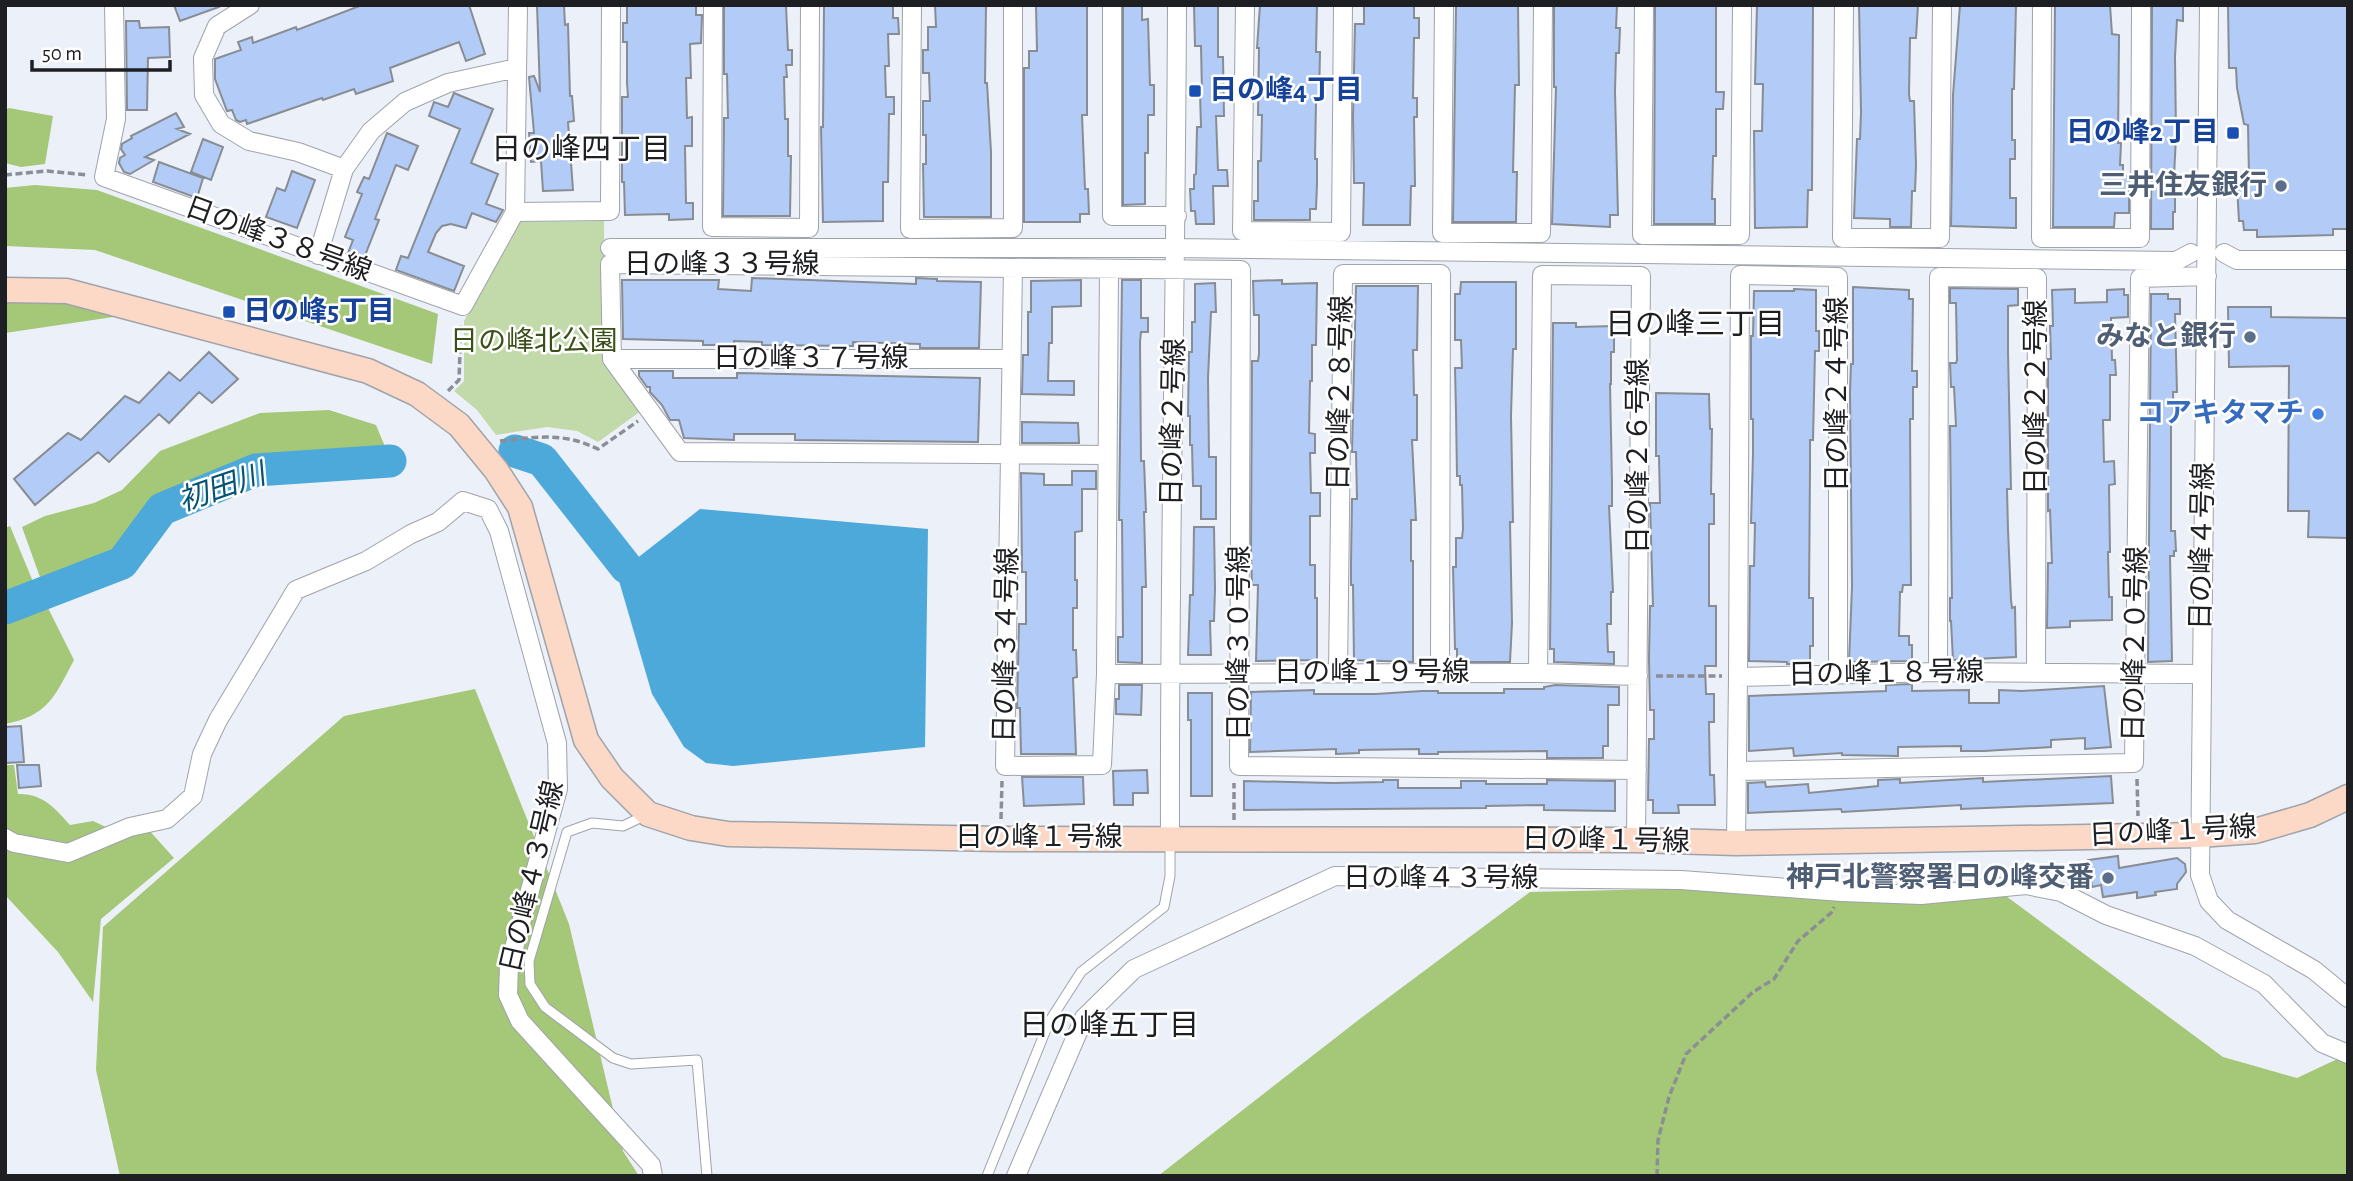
<svg xmlns="http://www.w3.org/2000/svg" width="2353" height="1181" viewBox="0 0 2353 1181" font-family="'Alegreya Sans','Noto Sans JP',sans-serif">
	<style>
		.green { fill: #c2d9a9 }
		.forest { fill: #a4c778 }
		.water { fill: #4ca9d9 }
		.lines { fill: none; stroke-linecap: round; stroke-linejoin: round }
		.river { stroke: #4ca9d9; stroke-width: 33 }
		.building { fill: #b3cbf7; stroke: #888c93; stroke-width: 2 }
		.lane-casing { stroke: #9fa3aa; stroke-width: 11 }
		.street-casing { stroke: #9fa3aa; stroke-width: 20 }
		.secondary-casing { stroke: #9fa3aa; stroke-width: 27 }
		.path { stroke: #8b8e94; stroke-width: 3.5; stroke-dasharray: 7 3.5; stroke-linecap: butt }
		.lane { stroke: #fff; stroke-width: 9 }
		.street { stroke: #fff; stroke-width: 18 }
		.secondary { stroke: #fcd8c7; stroke-width: 24 }
		.transit-dot { fill: #1a4fb4; stroke: #fff; stroke-width: 2.5 }
		.service-dot { fill: #5c6f8a; stroke: #fff; stroke-width: 2.5 }
		.shop-dot { fill: #3f7fe0; stroke: #fff; stroke-width: 2.5 }
		.labels { text-anchor: middle; dominant-baseline: central; stroke-width: 5; stroke-linejoin: round; paint-order: stroke }
		.transit-label { font-size: 28px; font-weight: bold; fill: #164399; stroke: #fff; text-anchor: start }
		.service-label { font-size: 28px; font-weight: bold; fill: #4e5e75; stroke: #fff; text-anchor: end }
		.street-label { font-size: 28px; fill: #1e1f22; stroke: #fff }
		.park-label { font-size: 28px; fill: #3a5018; stroke: #fff }
		.shop-label { font-size: 28px; font-weight: bold; fill: #366cbe; stroke: #fff; text-anchor: end }
		.neighbourhood-label { font-size: 30px; fill: #1e1f22; stroke: #fff }
		.water-label { font-size: 30px; font-style: italic; fill: #065374; stroke: #fff }
	</style>
	<rect width="100%" height="100%" fill="#ecf0f8"/>
	<path class="green" d="M604,221L605,362L641,411L598,442L577,431L547,427L496,435L477,410L454,391L464,381V321L519,222Z"/>
	<path class="forest" d="M9,108L53,116L45,164L21,167L5,163V110Z
		M35,185L97,190L438,314L432,364L95,250L5,246V188Z
		M5,299L66,300L120,316L5,333Z
		M329,410L376,425L386,449L259,460L171,493L147,505L113,557L41,580L22,527L45,516L94,503L122,490L160,451L260,413Z
		M10,526L34,584L5,602V528Z
		M43,598L74,660C55,696 48,716 5,724V617L7,613Z
		M475,689L569,924L623,1151L639,1176H120L96,1070L103,927L344,716Z
		M5,765H14L18,794C42,793 55,808 70,825L93,821L106,827L105,834L68,849L5,833Z
		M147,828L174,858L101,919L93,1002L58,952L5,895V845L61,859Z
		M1987,882L2223,1057L2297,1078L2348,1054V1176H1158L1361,1018L1530,892Z"/>
	<path class="water" d="M700,509L928,529L925,747L733,766L706,763L684,747L652,694L617,574Z"/>
	<g class="lines">
		<path class="river" d="M515,451L542,460L626,567
			M5,608L122,563L162,509L256,470L390,461"/>
	</g>
	<path class="building" d="M174,5H218L219,7L180,21Z
		M362,5H469L485,54L466,61L459,42L390,68L393,81L356,94L354,89L323,100L322,98L247,124L246,120L240,122L236,120L232,110L227,111L215,79V59L241,50L238,42L252,37L253,43L296,27L297,30Z
		M537,5H564L565,25L568,24L570,96H572L574,121L568,122L573,190L543,191L541,161L531,162L529,133H534L529,77L534,76L540,92Z
		M627,5H696V15H702L701,43L690,44L691,78H686L687,118L692,117V146H685L686,203H693V219L669,220V214L625,215L624,182H622V97H628L627,83V42H623V23H627Z
		M724,5H786L788,50H792V65H786L787,77H784L785,119H788V156H791L790,216H723L724,118H728L727,74H724Z
		M824,5H893V18H898L899,34H888L889,66H885L886,97H894V114H889L888,182H883V221L823,222L821,127H823Z
		M935,5H986L985,83H987L991,152V217H924L923,164H926V135H923V101H930L929,73H923V50H928V27H936Z
		M1036,5H1087V115H1082L1085,189H1088L1089,214H1080V222H1024V68H1029V51H1037Z
		M1123,5H1142V20L1148,19L1150,85H1154V115H1148V153H1145V204L1123,205Z
		M1194,5H1218V57H1223L1224,116H1216L1218,170H1227L1228,186H1213L1214,224H1196L1195,211H1191L1190,189H1194V175L1196,174L1197,127H1201L1200,93H1202L1201,46H1195Z
		M1260,5H1317L1316,52H1320L1319,100H1316L1315,159H1317V184L1316,209H1310V220H1254V201H1258V161H1261L1262,115H1258L1259,48H1257Z
		M1364,5H1414V18H1419V38H1414L1413,98H1417V117H1414L1415,186H1411L1410,225H1363L1364,183H1354L1353,117L1355,24H1364Z
		M1456,5H1518L1519,85H1515L1513,172H1517L1516,222H1453Z
		M1554,5H1617L1616,28H1620L1619,53H1616L1615,91L1618,215H1610V227L1552,224L1556,87H1554Z
		M1655,5H1716V92H1724L1723,109H1716V156H1713L1712,199H1715V224H1654Z
		M1757,5H1813L1812,190H1808L1807,227L1755,228L1754,131H1762L1763,84H1755Z
		M1859,5H1918L1916,38H1910L1909,95L1910,101H1914L1916,165L1915,191H1912L1911,227H1890V219L1854,218L1857,139H1860L1861,113Z
		M1960,5H2016L2014,89H2012V140H2015V159H2010V198H2016V228L1951,226L1953,95Z
		M2055,5H2110L2112,34L2119,35L2118,143H2121L2120,165H2123V176H2129V213H2115L2114,227H2053Z
		M2152,5H2183V21L2177,20L2175,57L2176,136L2173,197H2175V212H2173V229H2151Z
		M2228,5H2348V229H2333V235L2257,237V230H2244L2243,221H2239L2237,186H2242V178H2249L2248,125L2244,124L2237,88L2236,68H2229Z
		M126,21H139L140,28L169,27L170,57L148,58L147,110H127Z
		M454,93L493,109L471,163L498,174L486,204L503,210L496,222L472,213L466,228L451,224L442,226L436,233L428,252L464,266L454,291L396,270L401,256L408,258L460,129L429,116L434,102L448,107Z
		M176,113L184,127L177,129L190,134L145,157L154,160L130,174L124,172L119,163L120,158L125,155L121,149L122,144L132,138L131,136Z
		M387,133L418,146L408,170L396,165L375,219L379,220L364,258L348,253L353,240L345,237L362,194L357,192L364,177L369,179Z
		M203,139L223,147L211,180L191,172Z
		M159,162L203,178L197,198L153,182Z
		M292,171L315,180L297,228L266,217L277,188L285,191Z
		M752,278L916,284V278L937,279V281L981,282L979,348H920V344L853,342V346L762,345V342L734,341V345H703V341L623,339L622,280H719L718,289L751,291Z
		M1081,280V306L1052,307V343H1049L1048,381H1074V395L1022,394L1023,355H1028V312H1031V281Z
		M1122,280H1141V318H1148V332H1141L1140,342L1141,461H1144L1146,512H1144L1146,587H1142V663L1118,662V637H1123L1122,520H1119Z
		M1282,280V284L1317,283L1316,345H1312V381H1310L1309,433L1315,434V453H1310L1311,493H1320V516H1310V565H1315V598H1317V660L1256,661L1258,585H1252L1251,556L1252,361H1258L1259,354V315H1254L1253,281Z
		M1461,282H1516V349H1513L1511,416L1513,522H1510L1512,623L1510,662H1457V649H1455L1453,567H1456V538H1462L1463,529L1462,485H1460V476H1457L1456,412L1455,368H1462L1461,340H1455V294H1460Z
		M1215,283L1216,312H1211L1208,378L1209,457H1216V519H1201V486H1193L1192,445H1190V416H1188L1189,352H1192V322H1195V284Z
		M1356,286H1418L1417,350H1413L1414,395H1417V440H1412L1416,520H1411V561H1413V662L1354,660L1353,585H1351V563L1352,499H1357L1356,452H1352Z
		M1853,287L1909,290V299H1913L1912,371H1917V387H1913V419H1910L1911,585H1903L1902,592H1900L1899,636H1909V645H1912V661L1849,662L1852,587L1850,392L1851,364H1853Z
		M1950,288L2018,289V305L2008,306V352L2011,489H2007L2008,530L2011,600L2012,608L2015,607L2016,657L1953,660L1951,621H1950V598H1952L1950,426H1956L1954,387H1951L1950,363H1956L1957,360L1956,303H1950Z
		M1794,289L1816,290V331H1819V351H1815L1813,440H1810V467L1809,598H1813V646H1810V664H1787V662L1749,661L1750,566H1754L1755,523H1751L1753,455V419H1751V336H1753L1754,291H1794Z
		M2075,289V303L2107,302V290L2124,289V295H2128V317L2111,318L2112,360H2115L2116,375H2110V420H2103L2104,462L2114,461L2115,484L2109,485L2110,552H2108L2109,597H2112V620L2070,621V627L2047,628L2048,563H2052L2050,510L2048,511V359H2051L2050,326H2053L2052,290Z
		M2151,294H2168V299H2180V314H2175L2177,392H2173L2174,423H2171V531H2175L2176,551H2174V556H2170L2172,661L2148,662Z
		M2228,307H2271V317L2348,318V538L2308,537L2309,511H2288L2289,366L2229,367Z
		M1553,323H1576V327L1614,326V352H1611V384H1610L1612,483V506H1609L1613,592H1611V624H1607L1608,652H1614V664L1554,662V649H1550Z
		M209,352L238,379L212,403L199,392L169,423L159,414L109,462L98,452L35,505L14,479L68,433L81,440L125,396L139,403L169,372L180,381Z
		M639,371H673V378H737V373L980,378L978,442L795,440V434H734V440L684,438L679,420H670L662,405L650,392V387H647L639,376Z
		M1656,393L1709,394L1710,429H1712L1711,494H1714V524H1709V606H1716V666H1705L1706,694H1714V722H1709L1710,775H1714L1715,805H1678L1679,813H1653V800H1648L1649,739H1654V710H1650L1649,659L1650,606H1653L1650,503H1660L1659,456H1656Z
		M1022,422L1078,423L1079,443H1022Z
		M1072,471H1096V489H1082V531L1075,532V580H1077V608H1073V650H1076L1077,677L1073,678L1076,754H1021L1020,708H1017L1019,624H1026V572H1022L1021,473L1044,474V485H1072Z
		M1194,527H1214L1215,588L1214,621H1210L1211,655H1188L1190,595H1193Z
		M1912,684V691L1969,690V703H1999V690L2022,691L2104,686L2111,747L2085,749V738L2051,740V747L1984,751H1961V746L1898,747V756L1842,755V753L1794,756L1793,748L1749,751V696L1886,691V685Z
		M1119,685H1142L1141,715L1116,714V699H1119Z
		M1555,685L1619,687V705H1608V746H1603V758H1547V751L1438,752V754H1419V749L1359,750V753L1336,754V749L1250,752L1251,692L1314,690V694H1376L1422,691H1438V693H1504V689H1544V687Z
		M1188,693H1212V796H1191V720H1188Z
		M21,726L24,762L5,763V727Z
		M17,765H39L41,786L19,788Z
		M1147,770L1148,793H1133V805H1114L1113,771Z
		M2111,776L2113,803L1961,809V805L1842,812L1841,809L1748,813V783L1765,782L1766,787L1808,784L1809,793L1878,786V780L1900,779V783L1983,778V782Z
		M1022,777H1083L1084,804L1024,806Z
		M1383,780H1398V788H1461V781H1486V784H1547V780L1615,781V811L1544,810V805L1486,806V808L1244,810V781L1333,783L1383,782Z
		M2118,856L2119,868L2177,858L2185,864L2186,872L2177,884V889L2155,892L2156,895L2137,898V892L2103,897L2101,885L2092,887L2088,860Z"/>
	<g class="lines">
		<defs>
			<path id="lane" d="M646,815L623,826L592,823L567,832L529,961L530,984L545,1007L613,1058L631,1064L697,1060L707,1176
				M987,1176L1049,1022L1081,972L1164,907L1170,876V840"/>
			<path id="street" d="M114,5L116,119L104,177L463,306L515,212L610,211L611,5
				M250,5L217,26L203,58L204,95L221,124L249,141L298,152L344,169
				M713,5L712,227L809,228L810,5
				M912,5L910,229L1013,228V5
				M1112,5V216H1177
				M1245,5L1242,231L1341,232L1343,5
				M1444,5L1442,233H1541L1543,5
				M1644,5L1642,235H1740L1742,5
				M1844,5L1842,238H1940L1942,5
				M2042,5L2041,238H2140L2141,5
				M2209,5L2200,875L2209,901L2227,920L2314,970L2348,998
				M515,212L518,5
				M610,248H1176L2176,261L2191,253
				M2224,253L2237,260H2348
				M318,255L344,169L371,131L405,102L448,83L517,68
				M1013,268L1005,766L1102,765L1106,674L1109,269
				M612,359H1011
				M1107,455L680,452L612,359L610,264L1241,270L1239,766L1637,770
				M1938,672L1939,277L2037,278L2036,673
				M1338,673L1343,274H1441L1440,673
				M1538,673L1542,275L1641,276L1636,840
				M1106,674L1538,673L1638,676
				M1738,677L1740,275L1838,277V674
				M1737,771L2134,763L2140,278L2207,276
				M5,838L14,843L68,853L130,827L167,819L193,796L202,754L218,720L296,590L366,561L411,534L438,522L463,501L488,509L499,531L557,743L558,789L509,966L508,995L520,1021L651,1165L653,1176
				M1170,838C1169,560 1176,283 1177,5
				M1736,843L1738,677L1938,672L2201,674
				M1016,1176L1084,1018L1134,969L1335,876L1681,880L1842,892L1921,895L2026,885L2061,892L2106,915L2195,946L2264,984L2322,1043L2348,1054"/>
			<path id="secondary" d="M5,290L67,291L368,371L417,394L459,425L496,470L520,507L586,740L612,778L648,814L691,828L728,834L1001,839L1636,840L1736,843L2199,835L2255,831L2310,815L2348,797"/>
		</defs>
		<use href="#lane" class="lane-casing"/>
		<use href="#street" class="street-casing"/>
		<use href="#secondary" class="secondary-casing"/>
		<path class="path" d="M5,175L47,171L87,175
			M448,391L459,380L461,323
			M500,441C537,437 563,432 598,449L638,421
			M1656,676H1722
			M2137,779L2138,816
			M1001,819L1002,781
			M1234,820V783
			M1657,1176L1658,1140L1669,1097L1686,1054L1753,992L1774,979L1798,941L1831,913L1834,907"/>
		<use href="#lane" class="lane"/>
		<use href="#street" class="street"/>
		<use href="#secondary" class="secondary"/>
	</g>
	<g class="transit-dot">
		<rect x="1188" y="84" width="14" height="14" rx="3.5"/>
		<rect x="2226" y="126" width="14" height="14" rx="3.5"/>
		<rect x="222" y="305" width="14" height="14" rx="3.5"/>
	</g>
	<g class="service-dot">
		<circle cx="2281" cy="186" r="7"/>
		<circle cx="2250" cy="337" r="7"/>
		<circle cx="2108" cy="878" r="7"/>
	</g>
	<circle class="shop-dot" cx="2318" cy="414" r="7"/>
	<g class="labels">
		<g class="transit-label">
			<text x="1209" y="91">日の峰4丁目</text>
			<text x="2219" y="133" text-anchor="end">日の峰2丁目</text>
			<text x="243" y="312">日の峰5丁目</text>
		</g>
		<g class="service-label">
			<text x="2267" y="186">三井住友銀行</text>
			<text x="2236" y="337">みなと銀行</text>
			<text x="2094" y="878">神戸北警察署日の峰交番</text>
		</g>
		<g class="street-label">
			<text transform="translate(278 240) rotate(20)">日の峰３８号線</text>
			<text x="722" y="265">日の峰３３号線</text>
			<text x="811" y="359">日の峰３７号線</text>
			<text transform="translate(1341 393) rotate(-89)">日の峰２８号線</text>
			<text transform="translate(1838 394) rotate(-90)">日の峰２４号線</text>
			<text transform="translate(2037 397) rotate(-90)">日の峰２２号線</text>
			<text transform="translate(1174 422) rotate(-89)">日の峰２号線</text>
			<text transform="translate(1639 456) rotate(-90)">日の峰２６号線</text>
			<text transform="translate(2203 546) rotate(-89)">日の峰４号線</text>
			<text transform="translate(1240 643) rotate(-90)">日の峰３０号線</text>
			<text transform="translate(2136 644) rotate(-89)">日の峰２０号線</text>
			<text transform="translate(1007 645) rotate(-89)">日の峰３４号線</text>
			<text x="1372" y="673">日の峰１９号線</text>
			<text transform="translate(1886 674) rotate(-1)">日の峰１８号線</text>
			<text transform="translate(2173 832) rotate(-3)">日の峰１号線</text>
			<text x="1039" y="838">日の峰１号線</text>
			<text transform="translate(1606 841) rotate(1)">日の峰１号線</text>
			<text transform="translate(533 877) rotate(-77)">日の峰４３号線</text>
			<text x="1441" y="879">日の峰４３号線</text>
		</g>
		<g class="park-label">
			<text x="534" y="342">日の峰北公園</text>
		</g>
		<g class="shop-label">
			<text x="2304" y="414">コアキタマチ</text>
		</g>
		<g class="neighbourhood-label">
			<text x="581" y="150">日の峰四丁目</text>
			<text x="1695" y="325">日の峰三丁目</text>
			<text x="1109" y="1026">日の峰五丁目</text>
		</g>
		<g class="water-label">
			<text transform="translate(222 488) rotate(-19)">初田川</text>
		</g>
	</g>
	<rect width="2353" height="1181" fill="none" stroke="#1e1f22" stroke-width="14"/>
	<path d="M32 60v10h138v-10" fill="none" stroke="#1e1f22" stroke-width="3.5"/>
	<text x="42" y="60" font-size="21" fill="#1e1f22" stroke="#ffffff" stroke-width="5" paint-order="stroke">50 m</text>
</svg>
